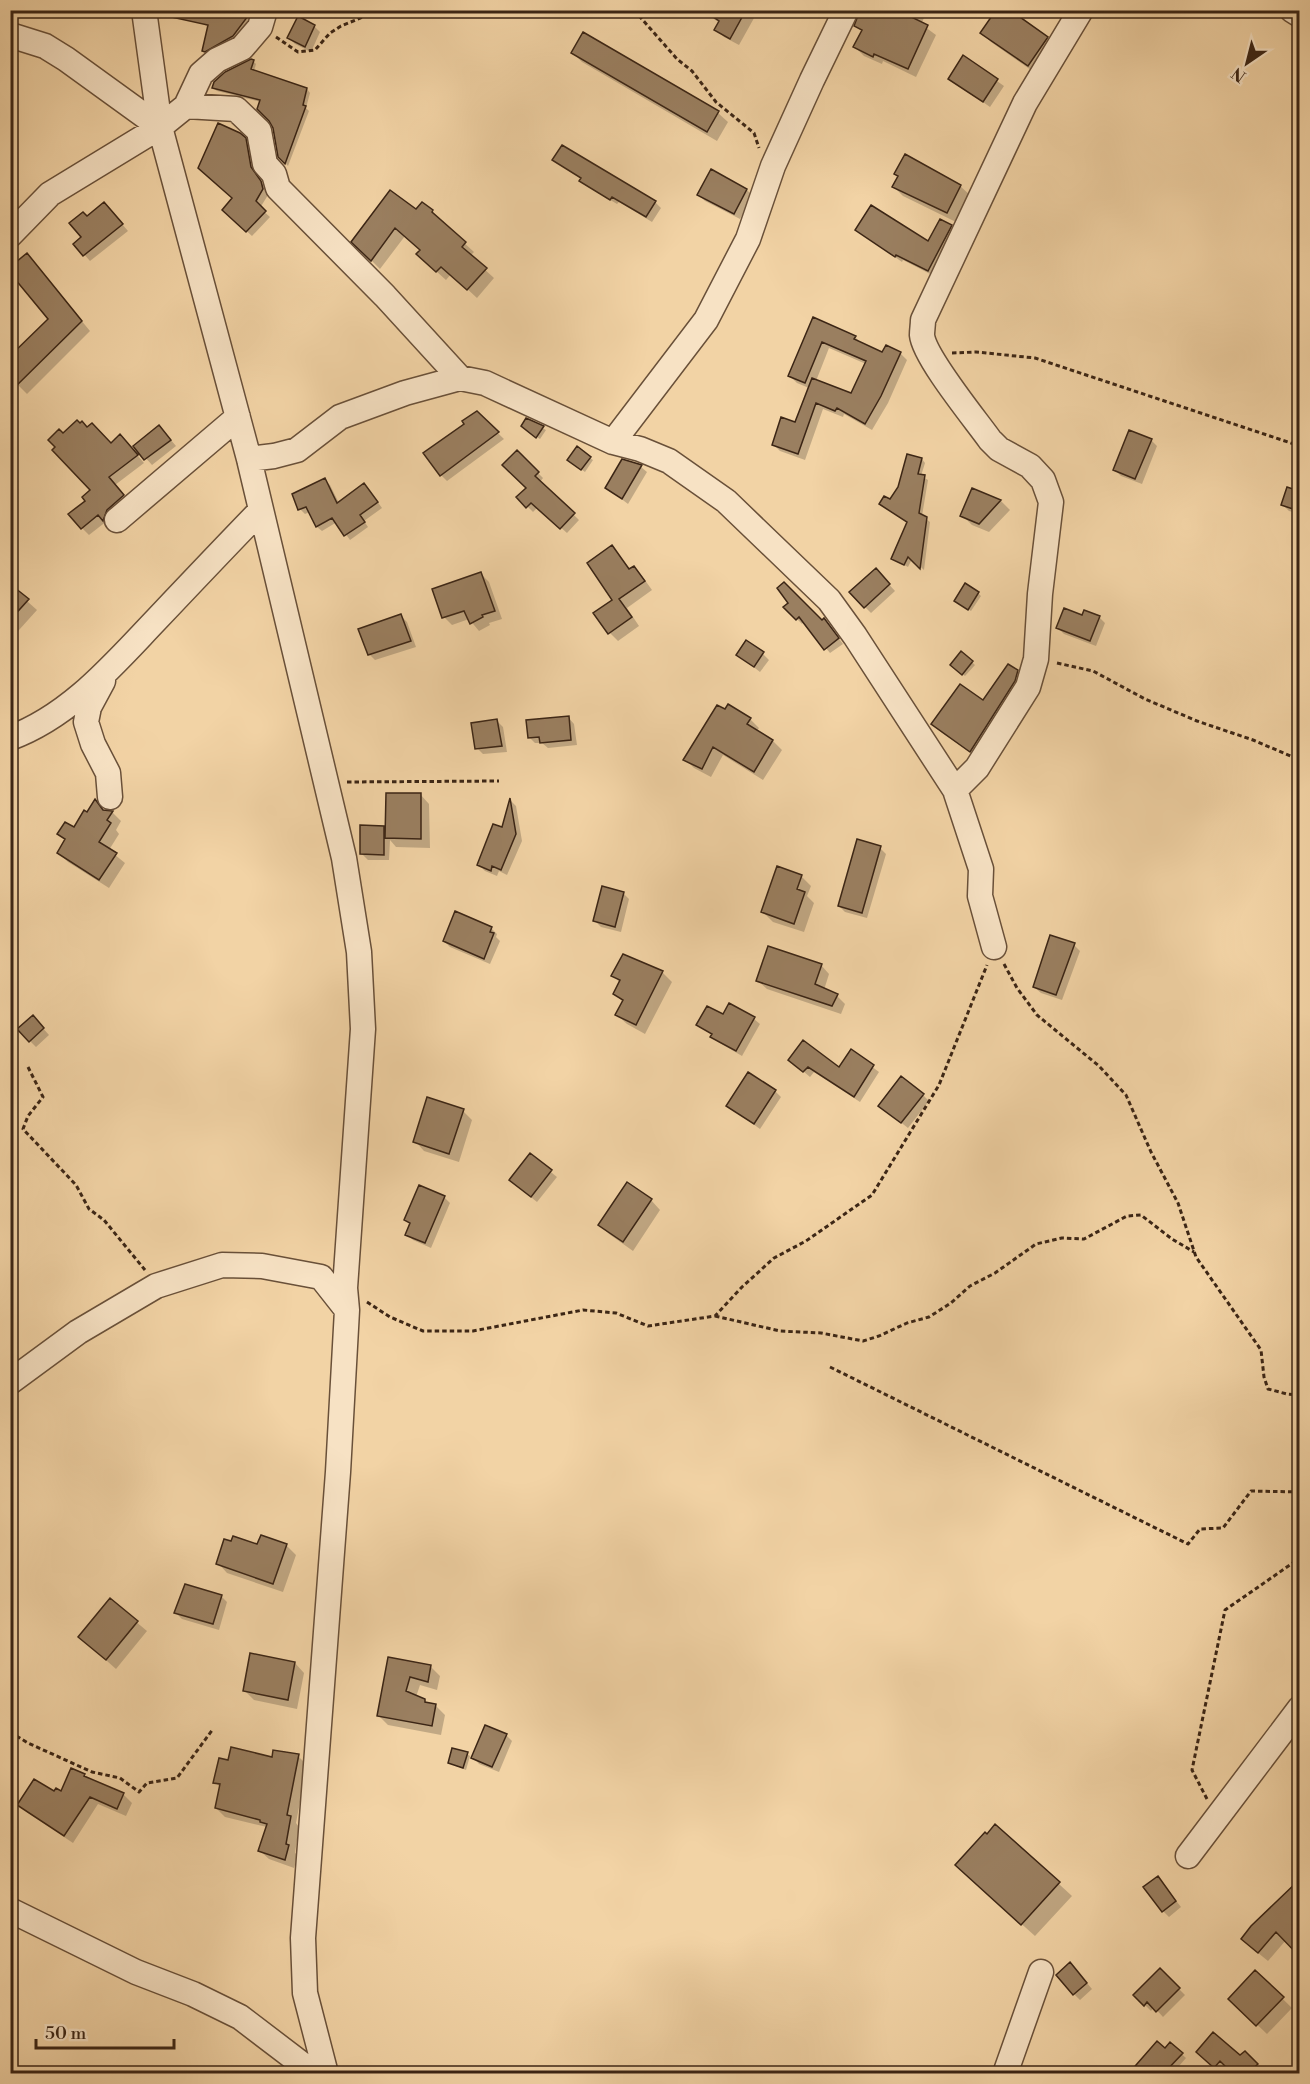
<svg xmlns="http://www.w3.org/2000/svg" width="1310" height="2084" viewBox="0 0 1310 2084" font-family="'Libre Bodoni',serif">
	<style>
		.shadow { fill: #0003; fill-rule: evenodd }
		.building { fill: #9a7f60; stroke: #3b2515; stroke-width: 1.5 }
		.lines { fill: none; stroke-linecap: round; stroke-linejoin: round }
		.minor-casing { stroke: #695039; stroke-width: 27 }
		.path { stroke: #3b2515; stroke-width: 3; stroke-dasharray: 4.5 3; stroke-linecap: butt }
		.minor { stroke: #f7e2c4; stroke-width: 24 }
	</style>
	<rect width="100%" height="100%" fill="#f2d3a5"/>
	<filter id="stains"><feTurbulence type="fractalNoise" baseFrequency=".00333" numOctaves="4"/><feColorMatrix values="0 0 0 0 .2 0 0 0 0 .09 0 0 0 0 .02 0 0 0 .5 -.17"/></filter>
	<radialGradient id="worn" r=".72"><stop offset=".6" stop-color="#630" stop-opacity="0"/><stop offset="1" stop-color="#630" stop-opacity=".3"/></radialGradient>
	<path class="shadow" d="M200,10H252L249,23L236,39L207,53L204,51L209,27L197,22Z
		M700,10L758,11L739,45L724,37L716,29L720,23Z
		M861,10H928L921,24L936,35L916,77L883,61L882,64L864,56L855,47L863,32L856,26Z
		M314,26L320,32L311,52L295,44L289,38Z
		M982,33L1047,38L1057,47L1038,75L991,42Z
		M583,34L718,113L728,122L717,141L582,62L573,53Z
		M963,57L1004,86L990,107L950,79Z
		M253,61L256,64L254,71L307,89L310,93L306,108L309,111L288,166L280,157L274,127L261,102L217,91L213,88Z
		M240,134L250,145L256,174L266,188L268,195L260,208L270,217L252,236L229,215L234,198Z
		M554,160L655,202L661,208L652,222L619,202L617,204L587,186L582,179Z
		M711,172L747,190L753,196L740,219L705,201L699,195Z
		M960,186L970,195L956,222L903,196L894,187Z
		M422,204L474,252L470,256L494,278L477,298L451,274L446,280L427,263L421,251L405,236L380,269L353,242L417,211Z
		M110,210L128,231L90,261L75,244Z
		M951,226L957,233L934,276L903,260L902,262L857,230L928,243Z
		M27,255L90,331L27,394L10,377L50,319Z
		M814,319L855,337L862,344L883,354L900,353L907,360L888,403L872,430L844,414L843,417L823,409L805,460L780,451L773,444L796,424L809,388L797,383L790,376ZM829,348L866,364L851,395L816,381Z
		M477,413L504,439L447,481L441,475Z
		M527,420L546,430L540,439L525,429Z
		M88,429L111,444L127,443L144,463L115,485L130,503L89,535L82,528L87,501L93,490L63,435Z
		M165,433L176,446L152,465L135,446Z
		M1151,440L1157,446L1142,484L1121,476L1115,470Z
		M517,452L543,478L540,482L579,520L567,533L538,507L533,512L518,497L528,488Z
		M590,458L593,460L585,472L571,462Z
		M922,459L925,463L921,476L928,480L922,516L930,522L924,570L912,559L908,567L893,559L908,523L891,501Z
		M623,461L641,467L647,472L628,504L607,488Z
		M325,480L330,485L339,503L369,490L382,508L364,521L368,527L350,540L337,522L322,531L317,527L310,512L305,514L300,509Z
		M1288,489L1300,493V514L1289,511L1283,505Z
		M973,490L1001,501L1010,510L989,532L972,525L962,515Z
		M612,547L631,570L634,568L642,576L652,590L627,608L639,626L618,641L610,633L614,600Z
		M876,570L895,591L871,613L851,593Z
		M481,574L489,582L502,619L489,623L490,625L479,631L469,619L452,625L444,617Z
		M10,586L37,610L10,640Z
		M978,593L981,596L971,611L959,603Z
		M785,607L829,625L843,644L830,653L804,621L802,624Z
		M401,616L407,622L416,647L375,660L369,654Z
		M1083,617H1099L1105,623L1096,646L1064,634L1058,628Z
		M962,653L975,665L965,676L952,665Z
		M763,654L769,660L760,672L738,655Z
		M1017,671L1026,680L980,759L942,733L933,724L983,703Z
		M568,717L574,724L577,745L548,748L542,743H535L529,737Z
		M750,719L759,728L756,732L773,741L782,750L763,780L723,755L711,777L694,768L685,759Z
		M497,721L503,727L507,752L483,754L477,748Z
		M420,794L429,804L430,848L396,847L390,840L389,860H368L362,854L384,827L387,830Z
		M511,801L516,806L522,841L507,875L499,871L497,876L485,871L479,865L503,829Z
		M96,802L105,811L112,812L121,821L116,830L119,834L109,850L125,863L109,888L68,862L58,852L66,840L59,834L74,829Z
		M880,848L886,854L867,918L845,912L839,906Z
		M801,876L811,886L807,896L814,903L804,932L773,922L763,912Z
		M623,893L629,899L621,932L601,927L595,921Z
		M491,928L497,934L496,937L500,941L490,964L450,947L444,941Z
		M1074,945L1080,951L1062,1000L1041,993L1034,987Z
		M624,956L662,972L672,982L645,1034L627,1024L617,1015L624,1003L615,994L620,983L613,975Z
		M821,965L829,974L824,990L837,996L845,1004L841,1014L767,989L758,981Z
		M730,1005L754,1019L760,1024L742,1056L718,1042L713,1035L698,1025L723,1017Z
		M33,1017L49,1035L36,1047L30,1041Z
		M851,1051L879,1072L860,1102L814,1072L810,1077L790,1060L839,1070Z
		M775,1091L781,1097L760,1129L728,1106Z
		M923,1095L929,1101L908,1128L880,1106Z
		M463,1111L472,1120L459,1162L424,1151L415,1141Z
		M531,1156L557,1177L537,1202L517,1186Z
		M444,1197L450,1203L431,1248L413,1240L407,1234L411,1225L406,1220Z
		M651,1200L660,1210L633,1251L609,1234L600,1225Z
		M286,1545L296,1555L283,1592L227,1573L218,1563L258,1546Z
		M221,1596L227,1602L219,1630L182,1619L176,1613Z
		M110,1600L147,1631L116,1669L80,1637Z
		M389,1659L430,1666L440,1676L437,1690L420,1685L416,1697L428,1704L435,1705L445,1715L441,1735L388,1725L379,1716Z
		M295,1663L304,1673L297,1709L254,1700L245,1691Z
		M506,1735L512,1741L499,1772L479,1764L473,1757Z
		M467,1754L470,1756L466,1770L449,1763Z
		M298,1756L307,1765L296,1823L299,1827L295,1853L298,1855L294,1868L269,1859L259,1850L267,1827L225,1817L216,1808L221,1788L215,1782L229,1762Z
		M84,1775L89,1780L123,1794L132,1803L126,1816L98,1804L73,1843L28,1813L19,1805L54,1793H62Z
		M996,1826L1072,1896L1035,1936L970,1878L987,1836Z
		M1300,1881V1954L1286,1940L1268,1961L1252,1948V1927Z
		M1163,1884L1181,1907L1169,1917L1163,1911Z
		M1076,1970L1092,1989L1080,2000L1074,1994Z
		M1160,1970L1185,1995L1163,2017L1154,2007L1151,2011L1135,1995Z
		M1255,1972L1292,2008L1267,2034L1230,1999Z
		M1170,2044L1186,2058L1172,2074H1144L1138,2067L1165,2050Z
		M1245,2053L1263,2071L1260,2074H1234L1227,2066L1221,2073L1204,2058L1240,2057Z"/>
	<path class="building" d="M171,10H238L248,16L233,36L205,52L202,51L208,25L171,17Z
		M703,10H746L730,39L714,30L719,21Z
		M860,10H897L928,25L908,69L874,54L873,57L853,47L862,30L854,26Z
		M996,10H1010L1048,37L1028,66L980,33Z
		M298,16L315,25L305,47L287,38Z
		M583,32L719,111L707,132L571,53Z
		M963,55L998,79L983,102L948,79Z
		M251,59L254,60L251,69L307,88L303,105L306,106L285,164L278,157L273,128L269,121L257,109L260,100L212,88L214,82L225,72Z
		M218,123L240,133L246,138L251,167L261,181L263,189L256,201L266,211L246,232L222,210L232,198L198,168Z
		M562,145L656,201L646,217L612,197L610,200L579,181L581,178L552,160Z
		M905,154L961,185L947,213L892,187L898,176L894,174Z
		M711,169L747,189L734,214L697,195Z
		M390,190L416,209L422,202L433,210L432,212L466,242L462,247L487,268L467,290L441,267L436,272L416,254L420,250L395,228L371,261L351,242Z
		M104,202L123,224L83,256L73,244L81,237L69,223L83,212L87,216Z
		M871,205L928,241L940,219L952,225L928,271L896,255L895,257L855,230Z
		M27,253L82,321L10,392V356L48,319L10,273V267Z
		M813,317L856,336L854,339L882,352L886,345L901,352L881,396L865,424L837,408L835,411L816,403L798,454L772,445L781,417L795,422L812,378L851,393L866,361L822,342L805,383L788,376Z
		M477,411L499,432L440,476L423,453L464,424L462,421Z
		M526,418L544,426L536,438L521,426Z
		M77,420L80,423L82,421L87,427L92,423L111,443L120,434L138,455L109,477L124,495L107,510L103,521L98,515L81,529L68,514L85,501L82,497L90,490L52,450L55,447L48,440L59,429L63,433Z
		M159,425L171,440L144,460L133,446Z
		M1129,430L1152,439L1135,479L1113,470Z
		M577,446L591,457L581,470L567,460Z
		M517,450L539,472L535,476L575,513L560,529L531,503L526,508L516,497L526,488L502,465Z
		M907,454L922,458L918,474L925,475L919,513L927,517L920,569L908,557L904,565L891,559L907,522L879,504L884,496L890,499L898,487Z
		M622,459L642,465L622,499L605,488Z
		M325,478L337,503L364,483L378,502L360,515L365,522L344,536L332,518L316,527L306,507L298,510L292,494Z
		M1287,487L1299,491V511L1281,505Z
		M972,488L1001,500L979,524L960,516Z
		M612,545L629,569L634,566L645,581L619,599L632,617L608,634L593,613L612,600L587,563Z
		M876,568L890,584L864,608L849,592Z
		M481,572L495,611L482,615L483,617L470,624L464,611L442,618L432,589Z
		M784,582L822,620L824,618L839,638L824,650L799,617L796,620L783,607L788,603L777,588Z
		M965,583L979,592L968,610L954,601Z
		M10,584L29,599L10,620Z
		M1064,608L1082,615L1084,610L1100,616L1090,641L1056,628Z
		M401,614L411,641L368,655L358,629Z
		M746,640L764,652L754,667L736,655Z
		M961,651L973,661L962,675L950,665Z
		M1008,664L1018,670L1015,681L970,752L931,724L960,684L983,700Z
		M728,704L751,718L747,724L773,740L754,772L713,747L702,769L683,760L717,705L725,709Z
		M569,716L571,740L540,743L539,737L528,738L526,720Z
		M497,719L502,746L475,749L471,723Z
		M386,793H421V839L385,838Z
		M510,798L516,834L501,870L492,866L491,871L477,865L493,824L502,827Z
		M95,799L103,810L113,811L107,820L111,823L99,842L117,853L99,880L57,853L65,839L57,834L65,822L74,827L84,810L87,812Z
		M360,825L384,826V855L360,854Z
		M857,839L881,846L862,913L838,906Z
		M777,866L802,875L797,889L805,892L794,924L761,912Z
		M602,886L624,892L615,927L593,921Z
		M455,911L492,927L490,932L494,933L484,959L443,941Z
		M1050,935L1075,943L1056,995L1033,987Z
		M768,946L822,964L815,984L838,994L832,1006L756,981Z
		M623,954L663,971L636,1025L615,1015L623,1000L613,994L620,980L611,976Z
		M729,1003L755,1017L736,1051L710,1037L712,1034L696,1025L707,1006L723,1014Z
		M33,1015L44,1028L29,1042L17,1029Z
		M803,1040L839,1067L851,1049L874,1065L854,1097L808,1067L803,1072L788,1060Z
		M748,1072L776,1090L754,1124L726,1106Z
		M901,1076L924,1094L901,1123L878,1106Z
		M427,1097L464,1109L449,1154L413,1142Z
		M530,1153L552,1170L531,1197L509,1180Z
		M627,1182L652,1199L623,1242L598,1225Z
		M419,1185L445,1196L425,1243L405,1235L410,1223L404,1220Z
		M261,1535L287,1544L273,1584L216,1564L224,1539L231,1541L233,1536L257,1544Z
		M185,1584L222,1595L213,1624L174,1613Z
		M110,1598L138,1621L106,1660L78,1637Z
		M250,1653L295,1662L288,1700L243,1691Z
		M388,1657L431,1665L428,1682L410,1677L406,1691L425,1699V1702L436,1704L432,1726L377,1716Z
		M485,1725L507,1734L492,1767L471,1758Z
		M231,1747L272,1757L273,1750L299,1754L287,1815L291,1816L286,1844L289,1845L285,1860L258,1851L267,1824L260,1822V1820L215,1808L220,1784L213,1783L219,1758L228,1760Z
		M452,1748L468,1752L463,1768L448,1763Z
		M71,1768L85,1774L84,1776L124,1793L117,1809L90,1797L64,1836L17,1805L34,1779L54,1791L56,1788L61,1791Z
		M995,1824L1060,1882L1021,1925L955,1865L985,1832L987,1834Z
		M1158,1876L1176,1901L1162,1912L1143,1887Z
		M1299,1880V1956L1276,1932L1258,1953L1241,1939L1251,1926Z
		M1070,1962L1087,1983L1073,1995L1056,1975Z
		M1160,1968L1180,1988L1156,2012L1147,2002L1144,2006L1133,1995Z
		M1255,1970L1284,1997L1256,2026L1228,1999Z
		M1213,2032L1240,2055L1245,2051L1258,2064L1248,2073H1232L1220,2061L1214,2068L1196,2052Z
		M1157,2041L1165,2048L1170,2042L1183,2053L1164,2073H1129Z"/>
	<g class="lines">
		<defs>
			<path id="minor" d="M144,10L160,127L249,459L344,858L359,952L363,1029L345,1288L347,1310L338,1472L303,1938L305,1993L326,2074
				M1292,10L1300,15
				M10,35L45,46L66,59L160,127
				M186,106L201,74L217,60L242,48L260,27L265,10
				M10,235L50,194L160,127L186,106L236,109L259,131L265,164L274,174L278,188L385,296L460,378
				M613,442L706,320L748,239L773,166L812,80L846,10
				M249,459L274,456L297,450L340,417L405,393L460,378L485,383L613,442L640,449L669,461L726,501L829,600L855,636L955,790
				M117,520L238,417
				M103,681L89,707L86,722L93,744L108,773L110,797
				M10,738C70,716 113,665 156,620C191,583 226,546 261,510
				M994,947L980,896L981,869L955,790L977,768L1028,687L1036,659L1040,594L1051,502L1043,480L1030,466L999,449L990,440C975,419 924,357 922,335C922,330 923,325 923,320L1025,103L1081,10
				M10,1382L78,1332L156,1286L222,1265L262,1266L321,1277L347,1310
				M1188,1856L1300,1708
				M10,1910L136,1972L193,1994L240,2017L303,2065L325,2070
				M1005,2074L1041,1972"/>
		</defs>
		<use href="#minor" class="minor-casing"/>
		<path class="path" d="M634,10L677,59L692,71L716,102L754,133L759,148
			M276,37L298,52L315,50L330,33L341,26L380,10
			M952,353L976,352L1035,358L1300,446
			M1057,663L1093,671L1145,699L1197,721L1253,740L1300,760
			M347,782L499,781
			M1004,964L1017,988L1037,1015L1099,1066L1126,1095L1151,1152L1178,1203L1196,1257L1261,1350L1264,1377L1268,1389L1287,1394L1300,1395
			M28,1067L43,1097L28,1116L23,1129L76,1185L89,1209L104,1220L145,1270
			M367,1302L390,1317L423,1331H473L583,1310L616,1313L648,1326L715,1316L742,1287L774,1258L806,1241L872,1195L939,1085L987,965
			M715,1316L780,1331L821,1333L863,1341L879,1336L907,1323L929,1317L951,1303L970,1286L995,1273L1036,1244L1062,1238L1084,1239L1127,1216L1141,1215L1172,1239L1194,1252
			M830,1367L1188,1544L1200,1529L1223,1528L1251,1491L1300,1492
			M10,1732L28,1743L92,1772L120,1778L139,1792L147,1783L177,1778L213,1729
			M1207,1799L1192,1770L1225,1610L1300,1558"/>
		<use href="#minor" class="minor"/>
	</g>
	<rect width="1310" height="2084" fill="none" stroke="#f2d3a5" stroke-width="36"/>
	<rect x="12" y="12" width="1286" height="2060" fill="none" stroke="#3b2515" stroke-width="3"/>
	<rect x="18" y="18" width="1274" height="2048" fill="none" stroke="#3b2515" stroke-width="1.5"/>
	<g transform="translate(1247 63) rotate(215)" stroke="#f7e2c4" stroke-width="4.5" paint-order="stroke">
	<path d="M0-4.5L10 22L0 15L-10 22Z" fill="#3b2515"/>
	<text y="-9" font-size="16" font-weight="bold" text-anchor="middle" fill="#3b2515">N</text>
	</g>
	<path d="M36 2039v9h138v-9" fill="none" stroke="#3b2515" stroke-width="3"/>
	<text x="45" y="2039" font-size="18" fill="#3b2515" stroke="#f7e2c4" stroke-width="4.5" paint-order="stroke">50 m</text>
	<rect width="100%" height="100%" filter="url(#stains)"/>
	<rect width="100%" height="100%" fill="url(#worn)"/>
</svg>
